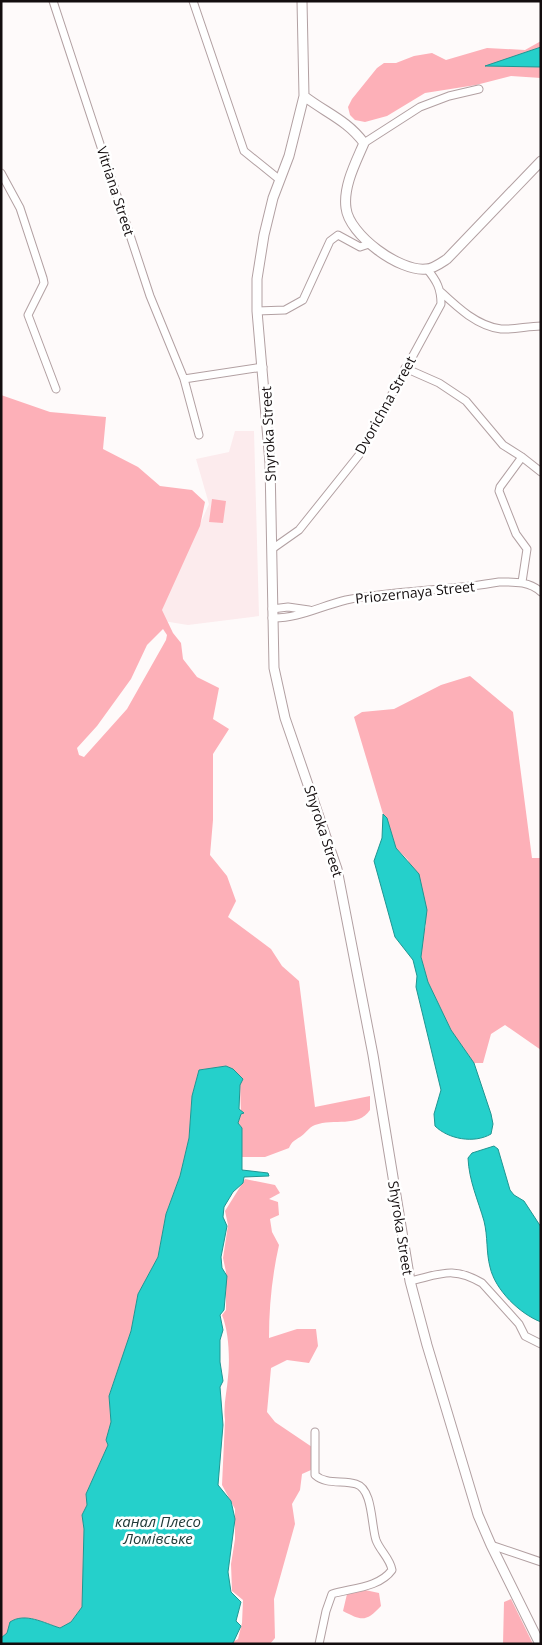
<svg xmlns="http://www.w3.org/2000/svg" width="542" height="1645" viewBox="0 0 542 1645" font-family="'Open Sans',sans-serif">
	<style>
		.built { fill: #fcebed }
		.green { fill: #fdb0b8; fill-rule: evenodd }
		.water { fill: #25d0cb; stroke: #209692 }
		.lines { fill: none; stroke-linecap: round; stroke-linejoin: round }
		.street-casing { stroke: #b2a0a2; stroke-width: 9 }
		.secondary-casing { stroke: #b2a0a2; stroke-width: 11 }
		.street { stroke: #fff; stroke-width: 7 }
		.secondary { stroke: #fff; stroke-width: 9 }
		.labels { text-anchor: middle; dominant-baseline: central; stroke-width: 5; stroke-linejoin: round; paint-order: stroke }
		.street-label { font-size: 14px; fill: #130d0e; stroke: #fff }
		.water-label { font-size: 15px; font-style: italic; fill: #213b39; stroke: #fff }
	</style>
	<rect width="100%" height="100%" fill="#fefafa"/>
	<path class="built" d="M235,431H254L259,616L188,625L157,620L209,504L196,459L229,452Z"/>
	<path class="green" d="M541,41V78L511,76L476,85L425,93L387,116L365,122L355,120L350,115L348,107L352,99L377,68L384,63H396L414,56L432,53L446,60L487,48L525,50Z
		M1,395L50,412L106,417L103,449L138,467L160,486L192,490L205,502L200,526L162,610L173,633L181,643L183,659L197,677L219,688L213,719L229,729L213,754V820L210,855L227,876L236,901L228,917L271,949L282,966L299,981L315,1107L370,1096V1110C358,1128 334,1118 315,1125C309,1127 305,1134 300,1137C294,1141 292,1141 289,1148L265,1157H241L242,1128L238,1123L241,1114L240,1085L226,1066L199,1070L192,1096L189,1138L180,1176L166,1214L158,1257L138,1294L131,1331L109,1396L111,1423L106,1440L108,1445L86,1494L87,1505L82,1515L84,1529L82,1607L71,1622L60,1628C44,1623 25,1612 10,1623L7,1633L1,1638ZM163,629L167,635L166,640L127,709L84,757L79,755L77,748L97,726L131,679L147,645Z
		M212,499L226,501L223,523L209,522Z
		M470,676L513,712L532,858H541V1050L505,1025L491,1034L483,1063H474L451,1030L428,982L421,957L423,936L426,925L408,860L396,848L387,818L383,814L354,717L362,712L394,709L441,685Z
		M245,1179L275,1185L280,1193L269,1199L278,1202L279,1215L270,1219L272,1232L279,1245C272,1276 269,1307 269,1338L297,1329H316L318,1346L309,1363L287,1360L271,1368L267,1412L275,1422L312,1447L311,1470L302,1474L300,1490L292,1504L295,1524L274,1599L275,1638L270,1644H229L238,1639L242,1623L243,1600L232,1591L231,1564L235,1539V1509L222,1485L225,1420C223,1405 227,1392 228,1377C230,1359 229,1332 222,1315L226,1310V1272L223,1258L228,1225L225,1211Z
		M365,1590L379,1593L381,1606C366,1622 362,1621 343,1611L347,1594Z
		M511,1599L533,1644H503L504,1602Z"/>
	<path class="water" d="M541,47V67L485,66Z
		M383,814L387,818L396,848L419,874L427,910L421,957L428,982L451,1030L474,1063L491,1114L493,1124L491,1134C474,1144 448,1139 435,1126L434,1114L441,1090L416,987L417,976L413,960L395,937L374,861L382,838Z
		M226,1066L233,1069L243,1079L240,1085L239,1109L244,1113L241,1114L238,1123L242,1128V1170L268,1173L269,1176L244,1177L243,1183L233,1192L224,1207L223,1217L227,1226L221,1257L222,1268L227,1276L224,1310L220,1315L223,1330L220,1340V1362L223,1381L220,1387L223,1425L218,1485L231,1501L235,1519L228,1572L231,1592L241,1602L236,1621L241,1626L233,1643L230,1644H1V1638L7,1633L10,1622C25,1612 44,1623 60,1628L71,1622L82,1607L84,1529L82,1515L87,1505L86,1494L108,1445L106,1440L111,1422L109,1396L131,1331L138,1294L158,1257L166,1214L180,1176L189,1138L192,1096L199,1070Z
		M494,1146L498,1149L510,1190L514,1195L524,1201L541,1227V1322C520,1314 495,1290 490,1267C486,1252 488,1237 484,1221C478,1200 469,1181 468,1158L472,1153Z"/>
	<g class="lines">
		<defs>
			<path id="street" d="M53,1L150,296L184,379L199,435
				M193,1L244,151L280,180
				M364,143L420,107L449,96L479,89
				M1,173L20,208L43,278L44,283L28,315L56,389
				M441,292C457,307 477,326 501,329C514,330 528,326 541,326
				M257,311L285,310L303,300L330,241L338,235L360,247L369,244
				M405,368L439,383L466,401L503,445L522,457L541,472
				M184,379L263,367
				M272,549L299,530L359,455L441,304C441,289 437,281 427,269
				M522,582L527,549L516,534L499,491L500,487L522,457
				M272,609L288,607L309,610
				M272,618C297,619 321,606 346,600C396,590 449,591 499,582C514,582 529,581 541,592
				M410,1281C441,1274 453,1266 482,1283L519,1324L525,1336L541,1344
				M315,1432V1475C326,1485 343,1480 356,1484C373,1489 371,1525 376,1540C380,1551 390,1558 392,1570C379,1588 351,1588 332,1594L326,1611L319,1644
				M491,1545L541,1562"/>
			<path id="secondary" d="M302,1L304,96L289,156L273,198L264,235L257,279V311L270,463L274,668L285,718L337,869L373,1055L410,1281L427,1345L478,1515L491,1545L540,1644
				M304,96C326,113 347,120 364,143C356,162 343,186 346,208C349,235 400,272 426,269C433,269 441,263 447,259L541,161"/>
		</defs>
		<use href="#street" class="street-casing"/>
		<use href="#secondary" class="secondary-casing"/>
		<use href="#street" class="street"/>
		<use href="#secondary" class="secondary"/>
	</g>
	<g class="labels">
		<g class="street-label">
			<text transform="translate(116 191) rotate(72)">Vitriana Street</text>
			<text transform="translate(385 405) rotate(-61)">Dvorichna Street</text>
			<text transform="translate(268 434) rotate(-93)">Shyroka Street</text>
			<text transform="translate(415 592) rotate(-6)">Priozernaya Street</text>
			<text transform="translate(324 831) rotate(72)">Shyroka Street</text>
			<text transform="translate(401 1228) rotate(81)">Shyroka Street</text>
		</g>
		<g class="water-label">
			<text x="158" y="1521">канал Плесо<tspan x="158" dy="17">Ломівське</tspan></text>
		</g>
	</g>
	<rect width="542" height="1645" fill="none" stroke="#130d0e" stroke-width="5"/>
</svg>
